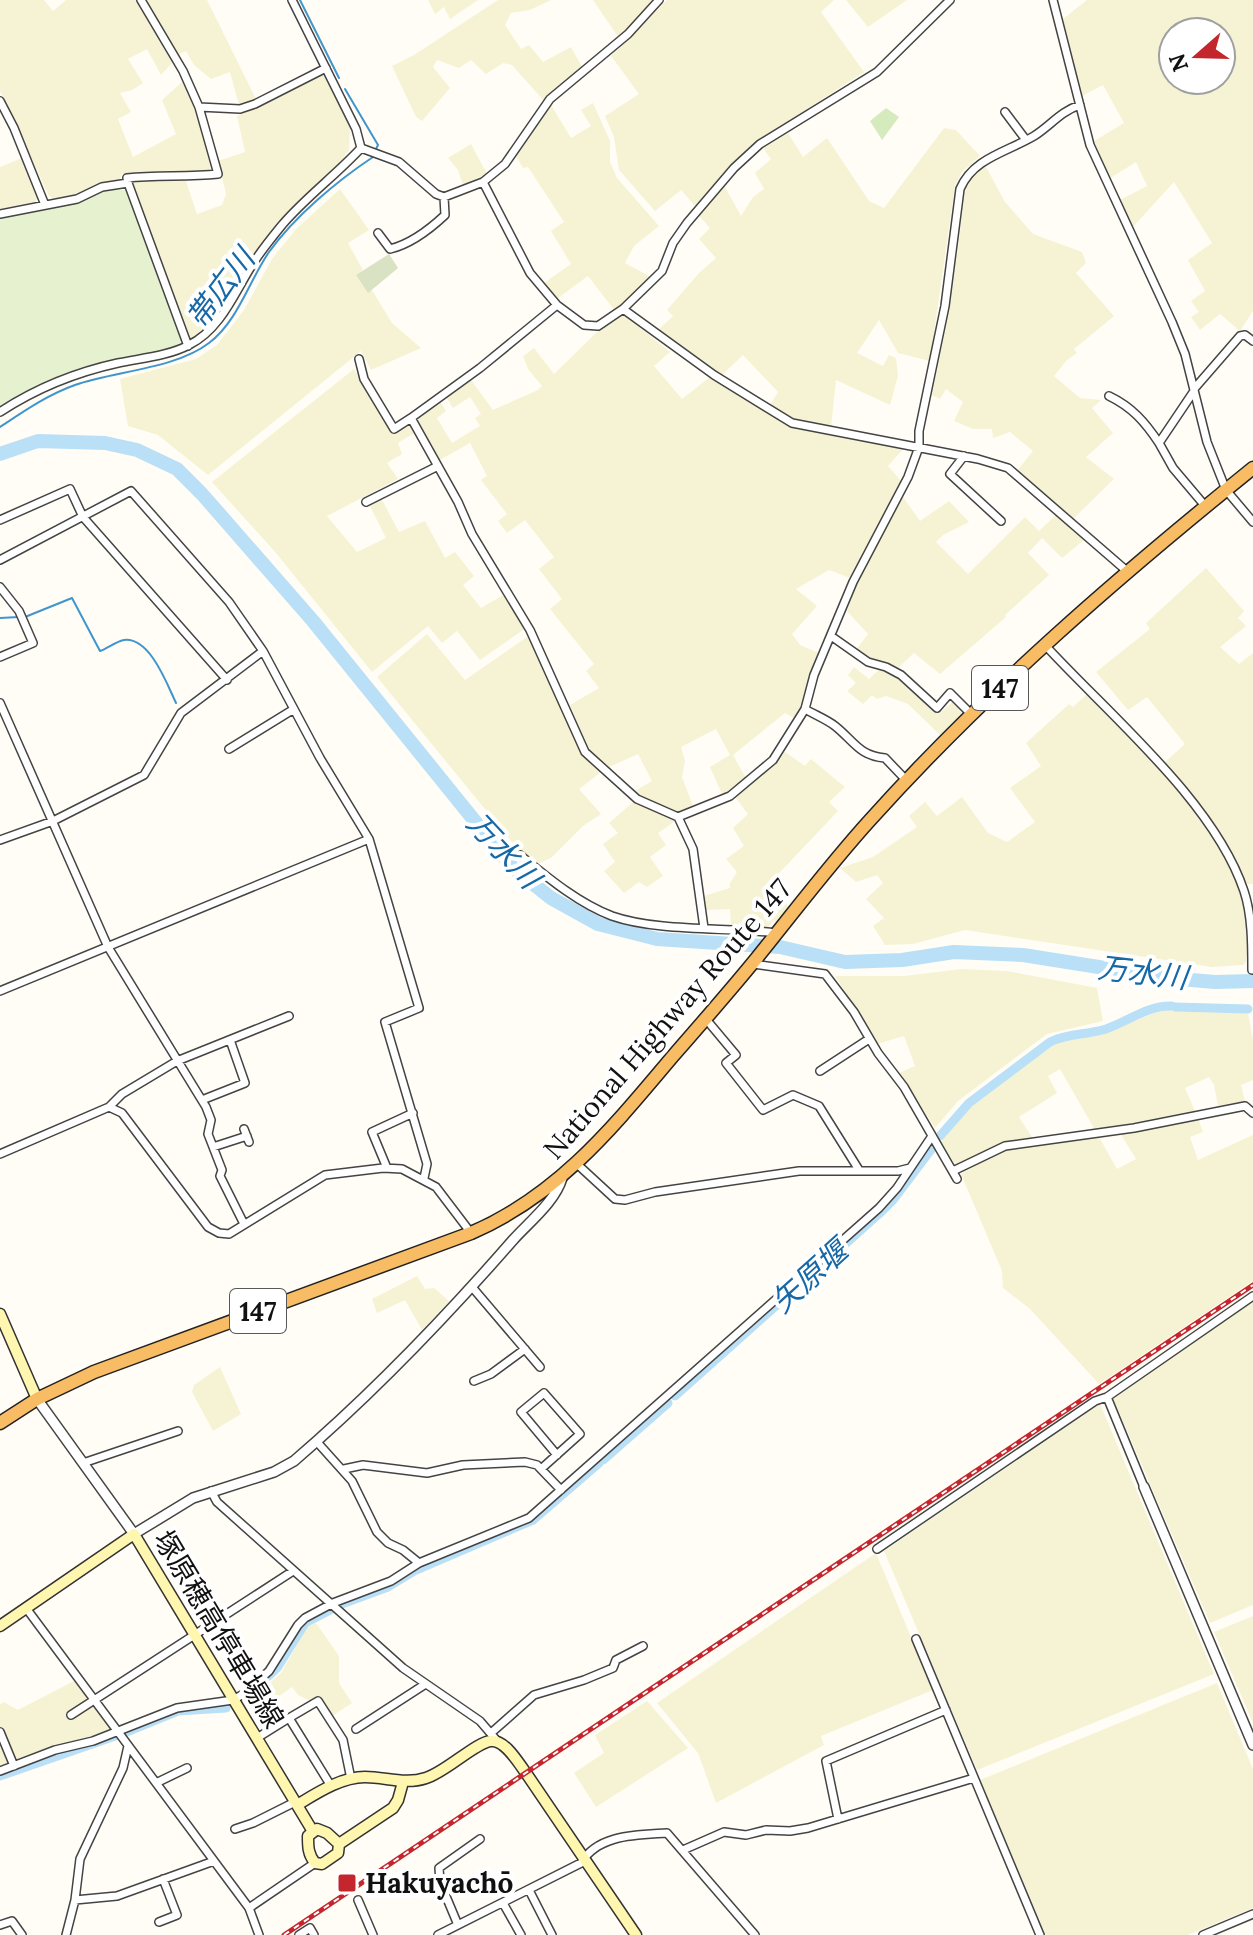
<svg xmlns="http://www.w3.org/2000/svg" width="1253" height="1935" viewBox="0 0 1253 1935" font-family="Lora,'Noto Sans JP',serif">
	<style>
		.farmland { fill: #f6f3d4; fill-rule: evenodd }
		.green { fill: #d5ebbd }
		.cemetery { fill: #d9e3c4 }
		.pitch { fill: #e6f2cf }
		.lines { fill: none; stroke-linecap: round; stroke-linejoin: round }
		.stream { stroke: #3f96cf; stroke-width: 2 }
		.canal { stroke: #b9e0f7; stroke-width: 9 }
		.river { stroke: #b9e0f7; stroke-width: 14 }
		.minor-casing { stroke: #444; stroke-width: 10 }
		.tertiary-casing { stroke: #444; stroke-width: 12 }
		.secondary-casing { stroke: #333; stroke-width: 13 }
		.trunk-casing { stroke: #222; stroke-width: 15 }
		.minor { stroke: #fff; stroke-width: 7 }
		.tertiary { stroke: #fff; stroke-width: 9 }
		.secondary { stroke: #fff6b0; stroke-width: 10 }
		.trunk { stroke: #f7bc64; stroke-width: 12 }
		.rail-casing { stroke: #c4262e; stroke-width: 5 }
		.rail { stroke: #fff; stroke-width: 2; stroke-dasharray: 6; stroke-linecap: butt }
		.poi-dot { fill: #c4262e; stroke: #fff; stroke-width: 3 }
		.labels { text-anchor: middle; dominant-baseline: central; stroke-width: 8; stroke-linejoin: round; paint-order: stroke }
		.shield { fill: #fff; stroke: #585858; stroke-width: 2 }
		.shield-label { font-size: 26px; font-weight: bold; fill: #111 }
		.street-label { font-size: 28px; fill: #111; stroke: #fff }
		.poi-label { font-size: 28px; font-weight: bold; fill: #111; stroke: #fff; text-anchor: start }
		.water-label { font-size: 30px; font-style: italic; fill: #1768a6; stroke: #fff }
	</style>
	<rect width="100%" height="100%" fill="#fffdf5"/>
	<path class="farmland" d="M0,0H44L53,11L66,0H136L172,63L161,75L147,49L128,59L143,83L132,90L120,93L131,112L118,119L133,157L176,134L162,100L183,81L202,127L212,170L184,174L163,171L122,174L119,181H107L75,194L54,199L49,196L0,91Z
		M145,0H207L256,99L239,105L230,72L211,79L194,65L186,51L177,55Z
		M428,0H478L450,19L444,7L435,14Z
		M498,0H551L530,10L511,13L505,25L521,49L529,45L543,62L571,47L582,67L544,101L512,65L503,63L486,74L471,60L459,68L437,60L433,67L450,88L422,121L416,117L392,66L414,55Z
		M593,0H653L619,38Z
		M667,0H834L821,12L864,72L751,145L695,206L681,190L655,211L619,170L614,137L605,116L639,94L611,56Z
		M846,0H907L868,27Z
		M1087,0H1253V311L1240,331L1220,314L1200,330L1191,317L1199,312L1191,301L1205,291L1188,260L1212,243L1174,182L1131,229L1118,201L1147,186L1136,162L1109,179L1094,141L1124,123L1103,85L1082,96L1063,19ZM1173,32H1221V80H1173Z
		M324,73L350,126L349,150L333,172L277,222L244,269L215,317L190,340L132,181L160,178L186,181L197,214L222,205L226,194L218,161L245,152L237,116Z
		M593,103L610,141V162L617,178L659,226L634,246L625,263L651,277L615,311L588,276L558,298L544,283L571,264L551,231L564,222L528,167L523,168L516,156L551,105L571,138L591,126L581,110Z
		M944,128L956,130L980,156L962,172L955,186L930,361L898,353L879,320L857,353L883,366L889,355L896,358L898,376L890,405L836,380L831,427L796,421L770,405L778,392L743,355L722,375L657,331L673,316L667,310L699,273L716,258L699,239L710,228L699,216L724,185L741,216L753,197L764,189L755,173L771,159L763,148L788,133L803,157L827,138L869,201L884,208Z
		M471,144L487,174L463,185L458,170L448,158Z
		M22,158L38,197L35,202L0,209V167Z
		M985,165L1005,202L1033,234L1082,252L1086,263L1076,273L1114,316L1074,349L1077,353L1067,360L1054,376L1080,398L1101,400L1092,408L1113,433L1086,457L1114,479L1073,519L1017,471L1033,451L1010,432L993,438L992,429H973L954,421L963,402L946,389L940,399L932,395L950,308L965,193L968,182Z
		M340,189L369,230L348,243L363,270L356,275L368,292L372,290L392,323L421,348L371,370L361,351L208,475L158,435L128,426L120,379L196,359L217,345L244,310L272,259L296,229Z
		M623,314L670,352L654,366L682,399L710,377L792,427L904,448L888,466L902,482L898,490L920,521L949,501L969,522L943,535L936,542L968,574L1025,517L1039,531L1056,515L1084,540L1062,558L1042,538L1028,553L1049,575L1005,615L1006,617L940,674L914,653L897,669L940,713L954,701L963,716L941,736L908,704L886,696L877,699L872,695L863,704L847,691L856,683L848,675L854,667L869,679L881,668L855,651L868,634L847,611L858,581L829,570L796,589L817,606L792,634L800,645L819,653L802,708L794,718L785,713L733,755L746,778L731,791L722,794L710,767L730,755L716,729L681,747L685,761L682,777L693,806L677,812L674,822L658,833L666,845L650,857L663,876L647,887L639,882L624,893L604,871L615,862L603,844L618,833L609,823L639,797L633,792L652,781L638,754L607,768L590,750L578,725L570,705L599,688L586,671L594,664L550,609L562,599L539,569L554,557L525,520L507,533L498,521L507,514L481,480L487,476L470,443L440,460L417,420L440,401L446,411L437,418L452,443L480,426L475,418L481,414L470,397L453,408L446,397L471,380L493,410L538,390L542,386L528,369L523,356L534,348L554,374L597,332Z
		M354,369L394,434L411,425L416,432L398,443L402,454L387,463L398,479L327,516L357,552L386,538L368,502L380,496L399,532L425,521L445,558L455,552L474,576L463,585L481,608L505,594L526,628L480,660L457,631L442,643L428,626L372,672L276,553L212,482Z
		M1206,568L1244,611L1238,618L1246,626L1220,647L1239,664L1253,653V884H1247L1226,842L1164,763L1185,744L1147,697L1128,710L1096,672L1150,629L1146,623Z
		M427,634L465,680L530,635L582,753L600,773L579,789L601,814L583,826L551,858L537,864L520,852L377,677Z
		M1087,694L1177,788L1223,853L1243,896L1248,942L1246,962L1243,965L1212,967L965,930L913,944L885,945L873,926L884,918L866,899L883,883L877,875L856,882L840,868L873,857L917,827L909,816L925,802L937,816L962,797L988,833L1007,842L1035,822L1010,788L1041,766L1026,743L1069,704L1073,707Z
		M785,752L805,766L811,759L845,787L829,802L838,811L765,888L791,908L777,923L774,920L768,927L731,925L730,909L706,910L704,896L730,888V883L737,872L726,859L744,846L733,828L748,814L735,797L778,761Z
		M962,969L1007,971L1097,988L1103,1021L1047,1034L958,1101L935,1128L899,1073L915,1066L904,1036L877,1044L835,976H904Z
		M1164,1009L1248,1013L1253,1040V1080L1241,1085L1245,1101L1218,1106L1214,1085L1209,1077L1185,1088L1195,1111L1095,1130L1060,1069L1048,1076L1057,1093L1019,1117L1034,1140L1003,1144L957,1167L941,1142L959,1119L973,1105L1053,1043L1120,1027Z
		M1197,1116L1203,1132L1190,1137L1198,1160L1253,1135V1281L1099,1384L1030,1309L1003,1288L1002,1271L961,1174L989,1157L1011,1148L1099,1137L1117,1169L1136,1159L1120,1133Z
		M417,1276L425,1289L434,1288L449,1301L422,1330L405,1300L377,1313L372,1299Z
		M1253,1302V1605L1210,1623L1112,1396Z
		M220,1367L241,1414L213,1431L192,1392L194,1385Z
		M1100,1404L1214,1674L977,1770L884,1551Z
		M876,1553L933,1690L821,1736L824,1745L716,1803L698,1753L657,1703Z
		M1253,1616V1723L1214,1632Z
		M316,1623L339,1656V1683L352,1703L332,1716L319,1697L310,1701L298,1695L292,1687L278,1697L262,1690L281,1673L307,1627Z
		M76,1680L112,1729L0,1767V1704L4,1702L18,1710Z
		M1217,1683L1253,1769V1908L1188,1935H1046L980,1780Z
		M647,1701L688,1748L596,1807L574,1773L604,1753L595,1735Z"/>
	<path class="green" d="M886,108L899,117L882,140L870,121Z"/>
	<path class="cemetery" d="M389,254L398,268L368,293L356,275Z"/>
	<path class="pitch" d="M107,190H128L183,340C172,354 107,362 87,369C58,378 25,390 0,408V216L78,202Z"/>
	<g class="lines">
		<path class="stream" d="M300,0L339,78
			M345,89L378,145L375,151
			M0,427C24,411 47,395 75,385C115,371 175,369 209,343C238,321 249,281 269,252C295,216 337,181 373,157
			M25,617L72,598L100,651C108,648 115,642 124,640C150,637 167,684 176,703
			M0,618L19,617"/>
		<path class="canal" d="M1175,1007L1248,1009
			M940,1136L969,1103L1050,1042C1067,1033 1087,1035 1106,1029C1129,1021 1148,1005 1172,1006
			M675,1396L880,1213L893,1200L933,1147
			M603,1460L668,1403
			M339,1605L388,1587L416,1570L533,1520L599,1463
			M246,1697L277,1668L305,1623L334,1608
			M124,1733L178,1711L226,1708
			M0,1776L118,1735"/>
		<path class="river" d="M0,454L38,441L105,443L137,450L177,469L202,494L313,621L512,867L551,898L598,924L657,939L780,947L845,962L902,960L954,952L1023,955L1168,978L1215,982L1253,981"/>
		<defs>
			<path id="minor" d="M292,0L356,129L361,148
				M1053,0L1090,145L1172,322L1185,354L1207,442L1226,490L1253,522
				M0,101L14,128L45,205
				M199,107L240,109L255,104L326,68
				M1005,112L1026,140
				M361,148L399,162L436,194L444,197L483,182L505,164L550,99L628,34L659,0
				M483,182L530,273L557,305L584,325L598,326L623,309L662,271L673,243L687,223L734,168L760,144L877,72L950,0
				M128,183L127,178C158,175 187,177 218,174L199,107L183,71L141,0
				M0,214L77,199L102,187L128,183L188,346
				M378,233L390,249C411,244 429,230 445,215L444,197
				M557,305L480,368L411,418L458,502L472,534L530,630L585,752L637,799L678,817L693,849L704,928
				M623,309L714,375L792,423L978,459L1008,468L1128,572
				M359,359L364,379L394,429L411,418
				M1194,389L1240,336L1245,335L1253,341
				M1109,396C1132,407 1145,422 1159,443L1194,391
				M0,412C35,389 77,372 118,363C142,358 168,356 189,345C223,328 236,288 256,259C264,247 273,236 282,225C306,197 336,175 361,148
				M1159,443L1173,468L1206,507
				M964,456L950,474L1001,521
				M366,502L438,466
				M0,520L70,489L83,517L227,680
				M0,560L131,491L229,602L263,651L320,758L369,839L419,1008L385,1022L427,1164L424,1178
				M0,587L19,611L33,643L0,657
				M831,636L868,662L886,667L901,675L937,708L950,693L972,715
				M1044,644C1108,714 1214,801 1244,891C1252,915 1252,945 1252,970
				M0,703L108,947L206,1107L211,1120L208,1134L222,1170L220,1176L244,1224
				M805,709C815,715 826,719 835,726C854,741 859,756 885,758L907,781
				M229,749L294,709
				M678,817L730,796L773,760L805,709L814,675L853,582L908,477L919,447V431L945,306L960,189C973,158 1007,152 1034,136C1050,126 1061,111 1080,105
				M0,840L53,821L144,775L181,713L263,651
				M520,855C547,877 578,903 612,916C658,932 727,927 777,933
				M753,964L825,974L854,1012L878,1053L904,1087L957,1179
				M0,991L369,839
				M705,1018L736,1055L726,1063L763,1110L793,1095L819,1106L859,1170
				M820,1071L869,1039
				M202,1100L245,1083L230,1040
				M109,1107L122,1113L208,1227L219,1233L229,1234L325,1175L383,1168L402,1169L436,1187L471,1233
				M244,1129L249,1142
				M213,1147L247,1136
				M0,1154L109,1107L122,1094L177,1061L289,1016
				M577,1164L615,1199L625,1200L655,1192L799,1171H898L910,1168
				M387,1168L372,1132L413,1113
				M953,1171L1005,1146L1134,1128L1245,1106L1253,1113
				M472,1287L540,1367
				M474,1381L491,1374L525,1349
				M1107,1397L1144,1487
				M317,1442L352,1481L377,1532L388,1543L403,1550L419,1563
				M83,1463L178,1431
				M344,1469L363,1465L427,1473L463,1465L525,1462L537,1465L561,1490
				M541,1469L580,1434L544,1393L521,1412L557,1455
				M211,1491L217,1502L403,1668L480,1721L498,1742
				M877,1549L1095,1401L1107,1397L1253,1296
				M26,1608L249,1908L259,1935
				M916,1639L1040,1935
				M71,1715L293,1571
				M289,1718L318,1701L343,1740L351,1779
				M356,1729L424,1685
				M0,1732L14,1766
				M491,1733L534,1695L584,1680L613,1668L616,1660L643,1646
				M257,1738L289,1718L331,1786
				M0,1771L55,1750L93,1741L177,1708L233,1700L245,1693L269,1671L298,1625L305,1618L333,1603L391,1581L419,1563L529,1518L879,1208L897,1188L932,1136
				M156,1783L187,1768
				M838,1819L826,1761L946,1710
				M235,1829L253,1823L295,1802
				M683,1850L724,1832L746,1835L766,1830L790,1831L808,1828L974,1778
				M529,1890L552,1935
				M75,1900L117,1896L214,1861
				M358,1900L373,1935
				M503,1903L521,1935
				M249,1908L315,1863
				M159,1922L177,1915L163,1879
				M0,1925L12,1921L22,1935
				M458,1925L440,1882L439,1868L480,1839
				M66,1935L75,1900L80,1859L123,1768L128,1746
				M299,1935L310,1928L314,1935
				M438,1935L581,1863C598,1834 637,1835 667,1833L755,1935
				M1203,1935L1253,1914"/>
			<path id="tertiary" d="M37,1399L134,1534L193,1498L274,1472L294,1461C372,1394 445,1318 513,1240C529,1222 555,1202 562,1178
				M1144,1487L1253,1745"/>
			<path id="secondary" d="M0,1314L37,1399
				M0,1626L134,1534L312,1830
				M297,1805C317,1793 341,1777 365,1777C386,1777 405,1785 426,1778C446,1772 476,1742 491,1741C505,1739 519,1764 526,1773L636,1935
				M317,1829L327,1833L339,1844L338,1853L322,1864L315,1863C308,1854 308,1847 308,1836Z
				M339,1844L393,1808L398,1800L403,1782"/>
			<path id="trunk" d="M0,1423L37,1399L94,1372L471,1233C559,1195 613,1127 673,1056C701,1024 729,992 756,959C794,912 830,864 871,819C987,690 1118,577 1253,468"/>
		</defs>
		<use href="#minor" class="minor-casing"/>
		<use href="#tertiary" class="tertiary-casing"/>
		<use href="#secondary" class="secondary-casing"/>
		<use href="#trunk" class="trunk-casing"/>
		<use href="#minor" class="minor"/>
		<use href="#tertiary" class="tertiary"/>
		<use href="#secondary" class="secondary"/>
		<use href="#trunk" class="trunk"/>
		<defs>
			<path id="rail" d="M284,1935L1253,1285"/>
		</defs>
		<use href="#rail" class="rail-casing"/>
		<use href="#rail" class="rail"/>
	</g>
	<rect class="poi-dot" x="337" y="1873" width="20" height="20" rx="4"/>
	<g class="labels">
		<g class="shield">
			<rect x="972" y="666" width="56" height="44" rx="6"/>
			<rect x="230" y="1289" width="56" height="44" rx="6"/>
		</g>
		<g class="shield-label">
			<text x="1000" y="688">147</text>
			<text x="258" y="1311">147</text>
		</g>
		<g class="street-label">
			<text transform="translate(667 1019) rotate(-49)">National Highway Route 147</text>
			<text transform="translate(219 1629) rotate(59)">塚原穂高停車場線</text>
		</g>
		<g class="poi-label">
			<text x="365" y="1883">Hakuyachō</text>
		</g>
		<g class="water-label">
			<text transform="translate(220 288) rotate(-53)">帯広川</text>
			<text transform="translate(504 850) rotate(47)">万水川</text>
			<text transform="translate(1143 972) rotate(7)">万水川</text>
			<text transform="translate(809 1276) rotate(-42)">矢原堰</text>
		</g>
	</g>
	<g transform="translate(1197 56) rotate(250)"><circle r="38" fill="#ffffff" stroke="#a0a0a0" stroke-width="2"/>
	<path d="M0-6L14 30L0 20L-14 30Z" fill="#c4262e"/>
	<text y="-12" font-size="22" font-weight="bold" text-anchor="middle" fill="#111111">N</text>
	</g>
</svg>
